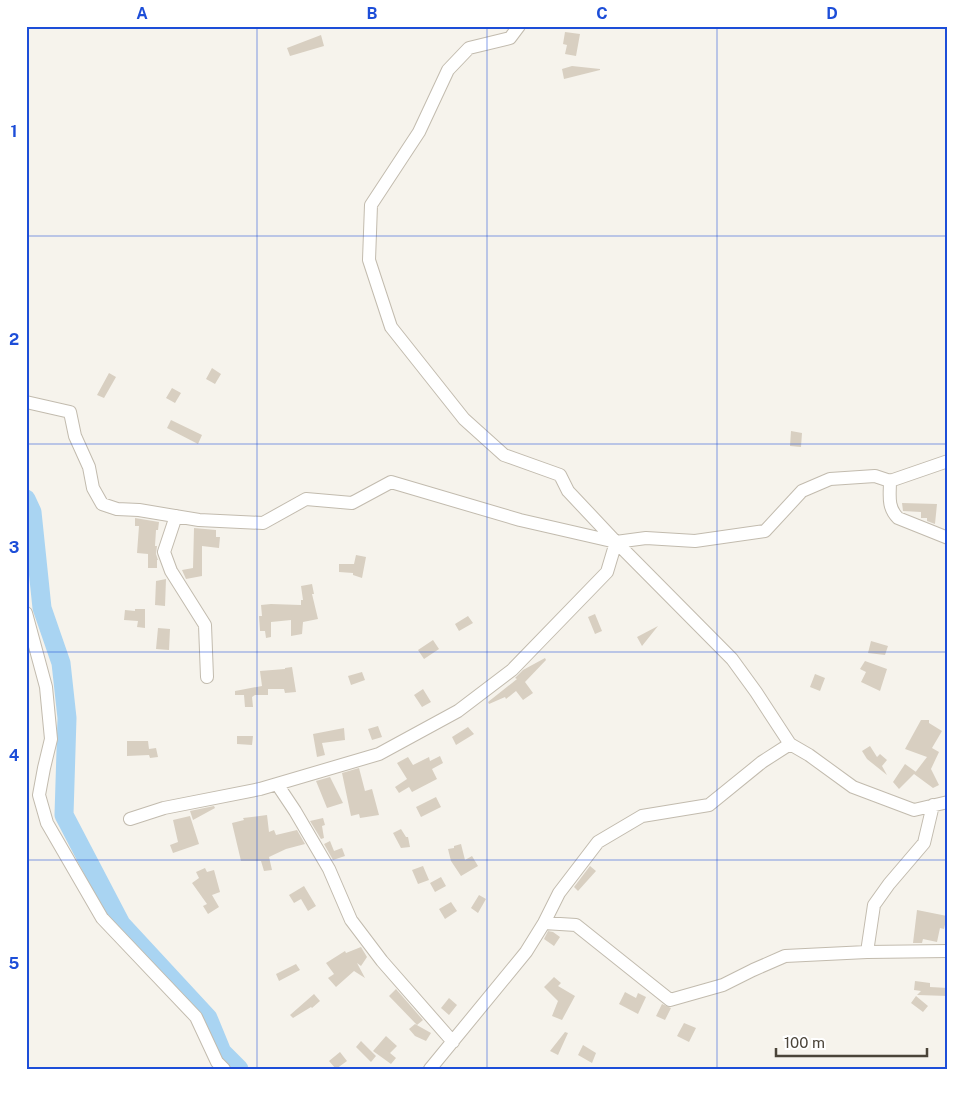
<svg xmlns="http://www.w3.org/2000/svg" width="974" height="1095" viewBox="0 0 974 1095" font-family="'Public Sans',sans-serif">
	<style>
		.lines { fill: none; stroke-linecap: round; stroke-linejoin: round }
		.river { stroke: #a9d4f2; stroke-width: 19 }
		.building { fill: #d8cfc1 }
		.street-casing { stroke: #c2bbae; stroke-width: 14 }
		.street { stroke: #fff; stroke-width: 12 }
		.grid { fill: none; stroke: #1d4ed8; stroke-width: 1; stroke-opacity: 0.55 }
		.neatline { fill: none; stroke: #1d4ed8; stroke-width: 2 }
		.grid-label { font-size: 16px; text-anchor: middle; font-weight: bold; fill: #1d4ed8 }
	</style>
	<rect width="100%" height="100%" fill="#f6f3ec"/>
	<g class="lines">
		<path class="river" d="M26,499L32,512L42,608L61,663L67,718L64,815L121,924L208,1018L222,1052L239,1069"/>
	</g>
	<path class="building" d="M565,32L580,34L576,56L565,54L567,45L563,44Z
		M321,35L324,46L290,56L287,48Z
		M572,66L600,69V70L564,79L562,69Z
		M212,368L221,374L215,384L206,379Z
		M109,373L116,377L104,398L97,395Z
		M172,388L181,393L175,403L166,398Z
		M171,420L202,435L198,444L167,428Z
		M791,431L802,433L801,447L790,446Z
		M902,503L937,504L935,524L927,521V518H921V512L903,511Z
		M135,518L159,522L158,530H156L155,546H157L156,554L158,560H157V568H148V554L137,553L139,526H135Z
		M194,528L216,530V537H220L219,548L202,546V576L186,579L182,570L193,568Z
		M356,555L366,557L362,578L353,575V573L339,572V564H354Z
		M166,579L165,606L155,605L156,581Z
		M312,584L314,594H312L318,619L303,622L302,634L291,636V620L271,622V637L266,638L265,631H260L259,616H262L261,605L271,604L301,605V600H303L301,586Z
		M135,609H145V628L137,627L138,621L124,620L125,610L135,611Z
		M595,614L602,631L595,634L588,617Z
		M468,616L473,623L459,631L455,624Z
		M658,626L642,646L637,637Z
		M158,628L170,629L169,650L156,649Z
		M433,640L439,649L424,659L418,650Z
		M871,641L888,646L885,655L868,653Z
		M545,658L546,660L525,682L533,693L523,700L516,691L506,699L505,697L489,704L488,702L517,679L515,678L523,670Z
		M865,661L887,669L880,691L861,682L866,672L860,669Z
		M292,667L296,692L285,693L284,689H268V695H255L252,697L253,707H245L244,695H235V691L262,686L260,671L285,669V668Z
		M362,672L365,680L351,685L348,676Z
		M815,674L825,678L820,691L810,687Z
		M423,689L431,702L422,707L414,695Z
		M921,720H929V723L942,731L932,748L939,752L931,769L939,785L933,788L914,774L927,757L905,749Z
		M378,726L382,737L372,740L368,729Z
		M468,727L474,734L456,745L452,737Z
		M344,728L345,740L322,743L325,755L317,757L313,734Z
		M237,736H253L252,745L237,744Z
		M127,741H148L149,749L156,748L158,757L150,758L149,755L127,756Z
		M870,746L877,757L880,754L887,760L882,766L887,775L867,759L862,751Z
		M440,756L443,763L432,769L437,779L412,792L409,787L399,793L395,787L407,779L397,763L408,757L413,765L429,757L430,761Z
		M905,764L916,772L899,789L893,782Z
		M359,768L365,791L372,789L379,815L360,818L359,814L351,816L342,773Z
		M330,777L343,803L327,808L316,781Z
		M436,797L441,807L421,817L416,807Z
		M214,806L215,808L193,820L190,811Z
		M267,815L269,832L274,830L276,835L297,830L305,844L286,849L269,857L272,870L264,871L261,861H241L232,823L244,820L243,818Z
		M190,816L199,844L173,853L170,845L178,842L173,820Z
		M323,818L325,825L322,826L324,838L321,839L310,821Z
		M401,829L406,837H408L410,847L401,848L393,833Z
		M330,841L334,851L342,848L345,856L333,860L324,844Z
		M461,844L465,860L472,856L478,866L461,876L451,861L448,849L454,848V846Z
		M423,866L429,880L418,884L412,870Z
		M590,866L596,871L578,891L574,887Z
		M205,868L207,872L214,870L220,892L212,895L219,907L208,914L203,906L207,904L192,883L199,878L196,872Z
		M441,877L446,886L435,892L430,883Z
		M304,886L316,906L308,911L301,899L294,903L289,895Z
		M479,895L486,899L478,913L471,908Z
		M451,902L457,911L445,919L439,909Z
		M917,910L947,916L944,929L940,928L937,942L923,939L922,943H913Z
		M548,931L553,932L560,937L554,946L544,939Z
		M361,947L367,957L361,966L357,963L365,978L354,971L336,987L328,978L334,974L326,963L345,951L346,953Z
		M296,964L300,970L279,981L276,974Z
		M554,977L561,983L558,986L575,996L562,1020L552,1016L558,1001L544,987Z
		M915,981L930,983V987L948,988V996L917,995L921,991L914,990Z
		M396,989L423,1020L417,1025L389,996Z
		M625,992L636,998L638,993L646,997L638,1014L619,1004Z
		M314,994L320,1001L312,1008L311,1007L293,1018L290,1015Z
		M916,996L928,1006L923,1012L911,1003Z
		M449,998L457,1005L449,1015L441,1008Z
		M662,1004L671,1008L665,1020L656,1016Z
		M684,1023L696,1028L689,1042L677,1036Z
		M415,1024L431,1033L426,1041L415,1036L409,1029Z
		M565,1032L568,1033L558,1055L550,1051Z
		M386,1036L397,1046L390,1053L396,1058L391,1064L373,1051Z
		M361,1041L376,1056L371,1062L356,1047Z
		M583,1045L596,1053L592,1063L578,1055Z
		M340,1052L347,1061L336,1069L329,1061Z"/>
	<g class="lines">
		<defs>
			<path id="street" d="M519,26L510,38L469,48L448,70L419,132L371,205L369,260L391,327L464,419L504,455L560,475L568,491L616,542L732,659L756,692L790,744L809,755L853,787L914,810L948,802
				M26,402L70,412L75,436L89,467L93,488L102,504L117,509L139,510L199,520L263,523L306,499L352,503L391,482L520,520L616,542L646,538L695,541L765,531L802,491L830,479L875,476L890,481L948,461
				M890,481C890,495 887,507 898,518L948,538
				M176,516L164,552L171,571L205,625L207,677
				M26,613L46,687L51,739L44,768L39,795L47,823L102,918L196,1017L217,1062L224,1069
				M277,784L295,811L329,869L351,920L382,961L453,1042
				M130,819L164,808L260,789L379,754L458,711L512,670L607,572L616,542
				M544,923L576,925L670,1000L723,985L753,970L785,956L867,952L948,951
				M867,952L874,905L889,884L924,843L933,805
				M430,1069L526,952L544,923L559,893L598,842L642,816L709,805L762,762L790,744"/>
		</defs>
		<use href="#street" class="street-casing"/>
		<use href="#street" class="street"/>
	</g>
	<path class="grid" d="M257,26V1069M487,26V1069M717,26V1069M26,236H948M26,444H948M26,652H948M26,860H948"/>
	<rect width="974" height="1095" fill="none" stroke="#ffffff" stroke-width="55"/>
	<path d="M776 1048v8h151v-8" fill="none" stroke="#4b4439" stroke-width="2.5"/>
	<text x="784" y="1048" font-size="15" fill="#4b4439" stroke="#ffffff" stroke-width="4" paint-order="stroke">100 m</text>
	<rect x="28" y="28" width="918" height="1040" class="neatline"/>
	<g class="grid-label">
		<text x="142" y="19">A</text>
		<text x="372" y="19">B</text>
		<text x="602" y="19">C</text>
		<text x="832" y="19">D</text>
		<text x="14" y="137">1</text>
		<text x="14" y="345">2</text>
		<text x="14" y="553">3</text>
		<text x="14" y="761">4</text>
		<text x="14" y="969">5</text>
	</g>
</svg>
